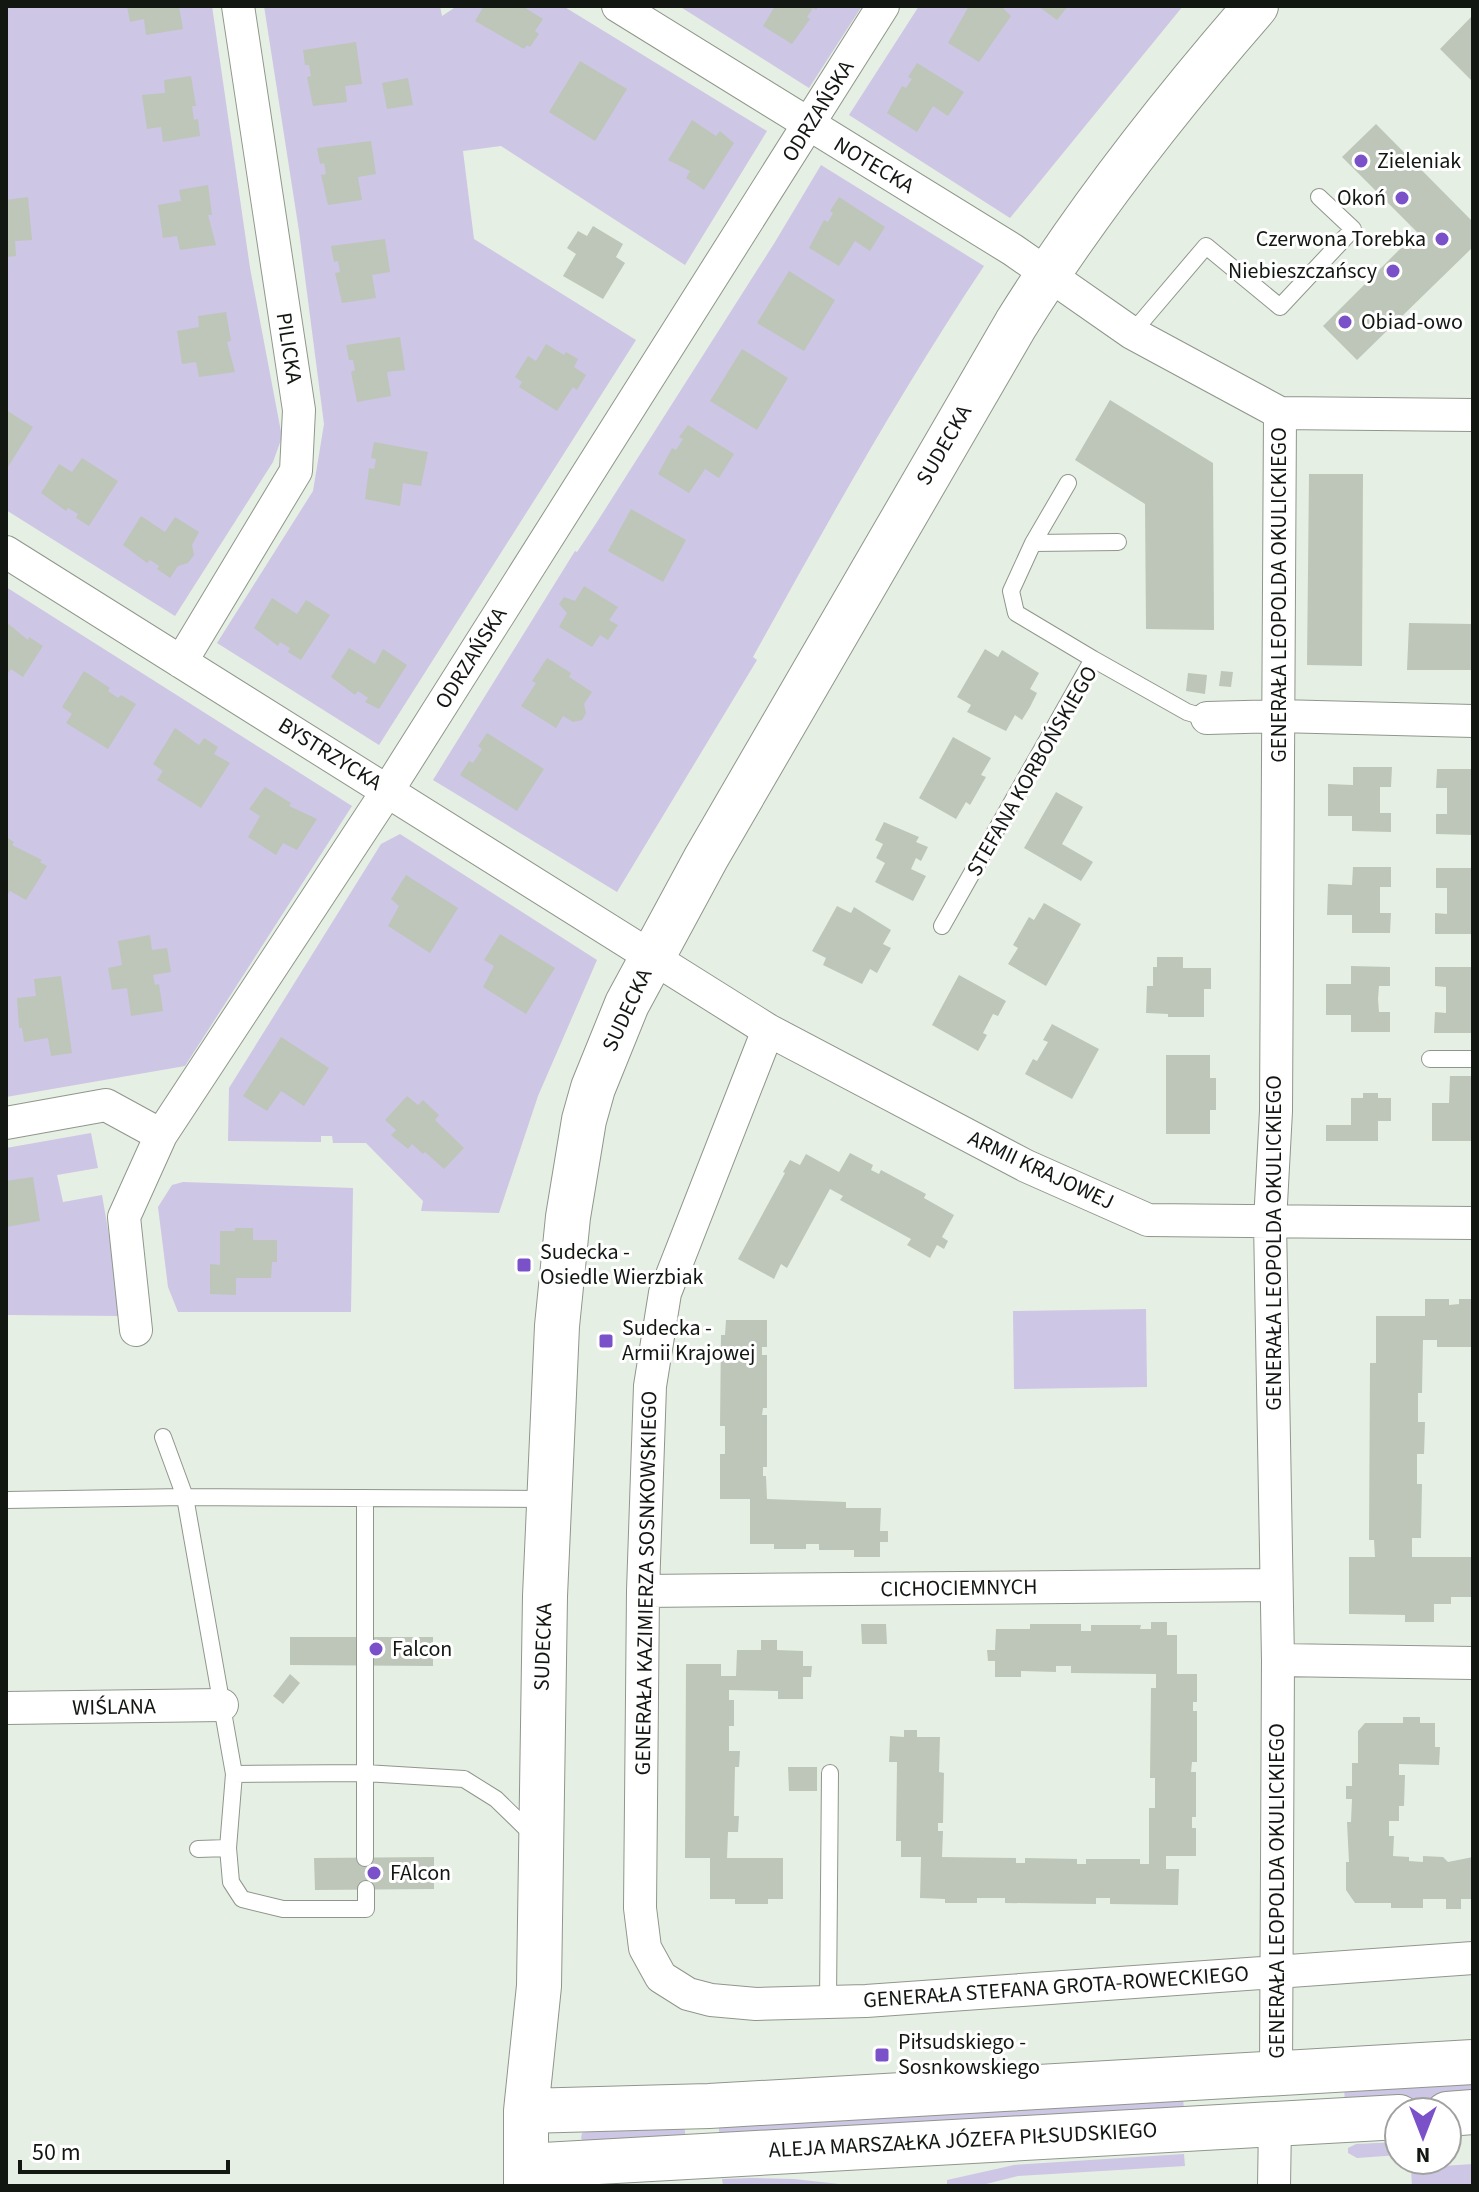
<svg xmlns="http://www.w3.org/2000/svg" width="1479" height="2192" viewBox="0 0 1479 2192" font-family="'Source Sans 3',sans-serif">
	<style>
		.green { fill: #cdc6e5 }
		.building { fill: #bdc6b9 }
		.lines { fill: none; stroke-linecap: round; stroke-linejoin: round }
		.lane-casing { stroke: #8f978b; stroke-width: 18 }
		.street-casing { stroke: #8f978b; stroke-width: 34 }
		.secondary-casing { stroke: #8f978b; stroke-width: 46 }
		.lane { stroke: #fff; stroke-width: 16 }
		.street { stroke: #fff; stroke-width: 32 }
		.secondary { stroke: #fff; stroke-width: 44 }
		.poi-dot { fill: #7b51ca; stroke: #fff; stroke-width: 3 }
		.labels { text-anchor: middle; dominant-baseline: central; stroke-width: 6; stroke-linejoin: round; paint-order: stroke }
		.street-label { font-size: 22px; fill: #131712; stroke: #fff }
		.poi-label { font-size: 22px; fill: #131712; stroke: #fff; text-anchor: start }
	</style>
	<rect width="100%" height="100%" fill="#e6efe3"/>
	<path class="green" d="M6,6H212L250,268L282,437L273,462L175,616L6,510Z
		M264,6H440L442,16L457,6H563L767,131L685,265L501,146L463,151L474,239L636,340L379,745L217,643L313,491L324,424L299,231Z
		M679,6H862L809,88Z
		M919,6H1183L1010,218L849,115Z
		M821,165L984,266C900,392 826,525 753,657L757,660L617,892L433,780L575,551L577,552L597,522L775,242Z
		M6,587L352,806L185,1066L6,1097Z
		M400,834L597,960L538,1096L499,1213L421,1211L423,1201L366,1143H333L332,1136H321V1142L228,1141L229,1088L381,844Z
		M91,1133L98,1168L57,1175L63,1202L102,1195L123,1316L6,1315V1148Z
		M183,1182L353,1188L351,1312H178L168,1287L158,1207L172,1185Z
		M1146,1309L1147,1387L1014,1389L1013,1311Z
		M1473,2078V2099L1345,2106L1344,2085Z
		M1183,2095L1184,2112L720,2141L718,2120Z
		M684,2122L686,2142L584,2143L581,2138L582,2133L608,2126Z
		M1399,2142V2155L1357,2158L1348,2153V2148L1356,2144Z
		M1184,2154L1185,2166L1018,2176L978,2186H947V2180L1014,2165Z
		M1473,2164V2186H1412L1411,2168Z
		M752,2178L794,2179L857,2186H723L722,2179Z"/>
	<path class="building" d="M127,6H179L183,29L146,35L144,19L130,22Z
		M484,6H522L543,19L535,31L539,34L530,47L527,45L524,49L475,21Z
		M775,6H819L816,10L813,8L807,17L810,19L792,44L763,26Z
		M969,6H1001L1011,16L979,62L948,43Z
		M1038,6H1068L1057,20Z
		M1473,15V82L1440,49Z
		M356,42L362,84L345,86L347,102L313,106L307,77L311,76L309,65H305L303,50Z
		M580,61L627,89L595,141L549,112Z
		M917,63L964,92L948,116L933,106L917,132L887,113L902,86L906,88L912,79L908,77Z
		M191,76L196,106H192L194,120L198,119L200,136L163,142L161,127L147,129L142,95L165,93L164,80Z
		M408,78L413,105L387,109L382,83Z
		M692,120L716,136L720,131L734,143L704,190L686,178L690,171L668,160Z
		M1376,124L1473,222V247L1357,360L1323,326L1417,232L1342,157Z
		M371,141L376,174L358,177L362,200L328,205L321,175L326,174L324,163L320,164L317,148Z
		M208,185L212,215H208L216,245L180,250L177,236L163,238L158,205L181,201L179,190Z
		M28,197L32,240L15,241L16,256L6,257V200Z
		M839,197L885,227L870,251L855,241L839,266L809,248L824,220L828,222L833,213L830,211Z
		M593,226L623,244L616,257L625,263L603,299L563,276L576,254L567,248L578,231L587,236Z
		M385,239L390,272L372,275L376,298L342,303L335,273L340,272L338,261L334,262L331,246Z
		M789,271L835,300L804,351L757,323Z
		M226,312L231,341L227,342L235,372L199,377L196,362L182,364L177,331L199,327L198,316Z
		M400,337L405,370L387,372L391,396L357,402L351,372L355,370L353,360H349L346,345Z
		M546,344L564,355L566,352L578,359L574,367L586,375L577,390L573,387L557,411L519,387L522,382L515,377L528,356L536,361Z
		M742,349L788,378L757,430L710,401Z
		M1110,400L1213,463L1214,630L1146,629L1145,504L1075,460Z
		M6,410L33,427L6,470Z
		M688,425L734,454L719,478L705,469L689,493L658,474L672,448L676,450L683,439L679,437Z
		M374,442L428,452L421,486L403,483L400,506L365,499L369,468L374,469L376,459L371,458Z
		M82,458L118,481L89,526L76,518L78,514L68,508L66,511L41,493L59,464L72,472Z
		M1309,474H1363L1362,666L1307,665Z
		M631,509L686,540L663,582L608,551Z
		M141,516L165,532L175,517L199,532L192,545L194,555L188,563L178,566L170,578L157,569L159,566L150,560L147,563L123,545Z
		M584,586L618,607L609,620L618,625L608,640L600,635L592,647L559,627L567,613L559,604L564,597L575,601Z
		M272,598L297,614L306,600L330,615L301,660L288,652L290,648L280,642L278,646L254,628Z
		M6,622L28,640L29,637L43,646L23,677L11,669L6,676Z
		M1409,623L1473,624V670H1407Z
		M349,648L375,664L383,649L407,665L379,709L365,702L368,698L358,691L355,695L331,677Z
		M985,649L998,657L1002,650L1039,673L1030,689L1037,693L1030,707L1022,720L1015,715L1006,731L967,712L971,705L957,697Z
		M547,658L571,673L569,677L592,692L584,704L586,713L582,720L573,722L563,716L556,728L521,706L536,683L532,681Z
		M84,671L110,688L108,691L118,698L121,695L136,704L108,749L66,723L72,714L62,707Z
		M1221,671L1233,672L1231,687L1219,686Z
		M1188,673L1207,675L1205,694L1186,691Z
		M175,728L199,745L204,738L218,747L214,754L230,763L201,808L157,780L163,771L153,764Z
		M487,733L544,769L517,811L460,775L469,761L473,763L482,749L478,746Z
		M953,737L991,758L981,775L986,777L970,805L966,802L956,819L919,798Z
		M1353,767H1392L1391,787H1380V813H1391V832L1352,831V816H1328V784L1353,785Z
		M1437,769H1473V835L1436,834V814H1447V788H1436Z
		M265,787L291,803L289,806L317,819L297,850L283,843L276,855L248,837L260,816L249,809Z
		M1056,792L1083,807L1062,844L1093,862L1081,881L1024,848Z
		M884,822L919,837L916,842L928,847L921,861L916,858L911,869L926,876L913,901L875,882L885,863L876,858L883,844L875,840Z
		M6,837L14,842L12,845L42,860L40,862L47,866L26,900L10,891L6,898Z
		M1353,867H1391V887H1380V913H1391L1390,933H1352V915H1327L1328,884L1352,885Z
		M1436,868H1473V934H1435V913L1447,914V888H1436Z
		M406,875L458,908L430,953L388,926L399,906L391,899Z
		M1044,903L1081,924L1046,986L1008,964L1018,948L1013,945L1029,917L1034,920Z
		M837,906L851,913L854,907L891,930L883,944L891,948L884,960L877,973L870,969L862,984L823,965L826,958L812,951Z
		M500,934L555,968L526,1014L483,987L494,966L484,960Z
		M150,935L152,950L167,948L171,972L153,975L155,985L159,984L163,1011L131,1016L127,988L112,990L108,968L122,965L118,941Z
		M1157,957H1183V968H1211V989H1204V1017H1168V1014L1146,1013L1147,986H1153V967H1157Z
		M1351,966L1390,967V986H1379L1378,999L1379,1012H1390V1032H1351V1015H1326V984H1351Z
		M1435,967H1473V1033H1434L1435,1012L1446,1013V987L1435,986Z
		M959,975L1006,1001L998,1016L993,1014L983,1033L987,1035L978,1051L932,1025Z
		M61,976L72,1053L51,1056L48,1038L24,1042L22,1028H19L17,998L36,996L34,979Z
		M1052,1024L1099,1049L1072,1099L1025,1074L1033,1059L1037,1061L1048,1042L1043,1040Z
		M281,1037L329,1068L304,1106L281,1091L267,1111L243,1096Z
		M1166,1055H1210V1078H1216V1110H1210V1134H1166Z
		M1450,1076H1473V1141H1432V1103H1449Z
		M1363,1093H1378V1098H1391V1121H1378V1141H1326V1125H1351V1098H1363Z
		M407,1096L418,1105L423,1100L439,1115L435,1120L464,1148L444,1169L425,1152L423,1154L412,1144L408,1149L391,1135L396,1130L385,1120Z
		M850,1153L873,1165L871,1170L879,1174L881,1170L926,1194L924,1198L954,1215L942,1237L948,1241L944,1249L937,1245L930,1258L907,1245L911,1239L840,1200L843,1196L830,1189L787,1268L781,1264L774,1279L738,1259L785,1173L783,1172L790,1160L800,1165L806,1154L839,1172Z
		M33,1177L40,1221L6,1227V1181Z
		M235,1228H253V1240H277V1262H272L271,1278H236V1295L210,1294V1264L220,1265V1231H235Z
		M1425,1299H1449V1305L1459,1304V1299H1473V1347H1437V1340H1423L1422,1393H1418V1422H1425L1424,1454H1417V1484H1422L1421,1538H1412V1557H1473V1597H1451V1604H1434V1622H1405V1615L1349,1614V1557H1375L1374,1540H1369L1370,1363H1376V1316H1425Z
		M726,1320H767V1347H762V1355H767V1408H763L762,1415H767V1467H763V1476H766L767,1499L846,1502V1508H881L880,1531H888V1542H880V1557H854V1550H819V1544H806V1549H774V1544H750V1499H720V1454H725V1426H720L721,1335H725Z
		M1151,1622H1167V1635H1177V1674H1197V1702H1193V1711H1197V1762H1192L1191,1772H1196V1817H1192V1828H1196V1856H1166V1869H1179L1178,1905L1110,1904V1898H1096V1904L1005,1903V1898H977V1903H945V1899L920,1898L921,1857H901V1841H896L897,1762H889L890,1736L904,1737V1730H917V1737H940L939,1772L944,1773L943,1823H938V1831H943L942,1857L1016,1858V1863H1025V1858L1077,1859V1864H1086V1859H1140V1864H1149V1808H1155V1778H1150L1151,1688H1156V1674L1071,1673V1666H1056V1672L1021,1671V1677H995V1661H988L987,1650H995L996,1629H1030V1624H1081V1631H1091V1625H1141L1140,1629H1151Z
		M861,1624H886L887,1644H862Z
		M290,1637H433V1666L290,1665Z
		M761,1640H777V1650L803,1651V1666H812L811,1677H803V1699H778V1691L729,1690V1700H734V1726H729V1751H740L739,1767H735L734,1816H739L738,1832H728L727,1858H783V1899H768V1904H735V1899H710V1858H685L686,1664H721V1676H736L737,1650H761Z
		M290,1674L300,1683L283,1704L273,1696Z
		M1403,1717H1420V1723H1435V1747H1440L1439,1765L1399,1764V1775H1405L1404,1806H1399V1821H1389V1836H1394L1393,1856L1409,1857V1861L1423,1862V1856L1443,1857L1448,1862L1473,1857V1899H1461V1909H1446V1899H1423V1908H1391V1903H1355L1346,1890V1862H1349L1347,1822H1351L1352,1799H1346V1786H1352V1763H1358V1731L1365,1723H1403Z
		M788,1767H817V1791H789Z
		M434,1857V1889L315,1890L314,1858Z"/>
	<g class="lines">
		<defs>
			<path id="lane" d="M1132,333L1206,246L1280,307L1353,229L1319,197
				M1033,543L1068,483
				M1093,659L1016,613L1011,591L1033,543L1118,542
				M942,926L1093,659L1187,712L1207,718
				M1430,1059H1473
				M6,1500L185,1497L163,1437
				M234,1774L365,1773L464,1779L496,1799L535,1837
				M198,1849L228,1848
				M365,1858V1498
				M366,1889V1909H283L242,1899L231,1882L228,1848L234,1774L185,1497L547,1499
				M828,2002L830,1773"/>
			<path id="street" d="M618,6L1013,250L1132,333L1280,413L1473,415
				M6,552L768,1030L1026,1166L1148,1220L1473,1223
				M181,662L296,471L299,410L238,6
				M1207,718L1278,716L1473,721
				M768,1030L665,1293L650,1386L643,1591L640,1908L645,1948L661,1977L688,1994L711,2000L756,2004L866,2001L1473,1958
				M6,1123L106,1105L161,1135
				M136,1330L124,1217L161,1135L388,790L883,6
				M643,1591L1276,1585
				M1278,1660L1473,1663
				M6,1708L222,1705
				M1276,2072L1278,1660L1270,1222L1276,1111L1280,413
				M1274,2186L1275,2124"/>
			<path id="secondary" d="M526,2111L709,2106L1473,2062
				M1447,2114L1473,2112
				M526,2166L1399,2117
				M526,2186V2111L539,1986L545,1596L557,1326L568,1217L584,1120L593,1088L627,1004L706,858L1016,324C1087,210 1168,107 1256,6"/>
		</defs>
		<use href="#lane" class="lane-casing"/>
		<use href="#street" class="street-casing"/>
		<use href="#secondary" class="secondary-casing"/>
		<use href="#lane" class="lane"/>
		<use href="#street" class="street"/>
		<use href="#secondary" class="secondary"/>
	</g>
	<g class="poi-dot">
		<circle cx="1361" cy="161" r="8"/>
		<circle cx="1402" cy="198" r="8"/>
		<circle cx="1442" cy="239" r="8"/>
		<circle cx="1393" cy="271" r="8"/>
		<circle cx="1345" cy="322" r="8"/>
		<rect x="516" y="1257" width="16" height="16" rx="4"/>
		<rect x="598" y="1333" width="16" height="16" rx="4"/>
		<circle cx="376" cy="1649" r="8"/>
		<circle cx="374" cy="1873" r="8"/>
		<rect x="874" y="2047" width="16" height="16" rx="4"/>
	</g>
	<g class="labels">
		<g class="street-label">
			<text transform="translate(818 111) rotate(-58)">ODRZAŃSKA</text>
			<text transform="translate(874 165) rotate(31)">NOTECKA</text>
			<text transform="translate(289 348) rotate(81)">PILICKA</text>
			<text transform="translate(944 445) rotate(-60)">SUDECKA</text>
			<text transform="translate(1279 595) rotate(-90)">GENERAŁA LEOPOLDA OKULICKIEGO</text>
			<text transform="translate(471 658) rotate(-58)">ODRZAŃSKA</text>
			<text transform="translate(330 754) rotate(32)">BYSTRZYCKA</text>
			<text transform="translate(1032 771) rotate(-60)">STEFANA KORBOŃSKIEGO</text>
			<text transform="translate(627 1010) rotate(-65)">SUDECKA</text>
			<text transform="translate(1041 1170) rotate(25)">ARMII KRAJOWEJ</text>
			<text transform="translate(1274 1243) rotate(-90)">GENERAŁA LEOPOLDA OKULICKIEGO</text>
			<text transform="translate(646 1583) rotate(-89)">GENERAŁA KAZIMIERZA SOSNKOWSKIEGO</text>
			<text transform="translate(959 1588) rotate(-1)">CICHOCIEMNYCH</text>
			<text transform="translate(543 1647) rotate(-88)">SUDECKA</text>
			<text transform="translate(114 1707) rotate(-1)">WIŚLANA</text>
			<text transform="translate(1277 1891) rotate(-90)">GENERAŁA LEOPOLDA OKULICKIEGO</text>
			<text transform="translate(1056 1987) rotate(-4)">GENERAŁA STEFANA GROTA-ROWECKIEGO</text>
			<text transform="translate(963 2140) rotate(-3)">ALEJA MARSZAŁKA JÓZEFA PIŁSUDSKIEGO</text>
		</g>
		<g class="poi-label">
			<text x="1377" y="161">Zieleniak</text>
			<text x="1386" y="198" text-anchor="end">Okoń</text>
			<text x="1426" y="239" text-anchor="end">Czerwona Torebka</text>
			<text x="1377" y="271" text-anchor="end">Niebieszczańscy</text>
			<text x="1361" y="322">Obiad-owo</text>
			<text x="540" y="1252">Sudecka -<tspan x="540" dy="25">Osiedle Wierzbiak</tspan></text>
			<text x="622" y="1328">Sudecka -<tspan x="622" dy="25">Armii Krajowej</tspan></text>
			<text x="392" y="1649">Falcon</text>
			<text x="390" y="1873">FAlcon</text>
			<text x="898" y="2042">Piłsudskiego -<tspan x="898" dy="25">Sosnkowskiego</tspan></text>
		</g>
	</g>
	<rect width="1479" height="2192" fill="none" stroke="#131712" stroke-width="16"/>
	<g transform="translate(1423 2136) rotate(180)"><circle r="38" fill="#ffffff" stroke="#a1a2a0" stroke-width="2"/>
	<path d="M0-6L14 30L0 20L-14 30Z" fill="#7b51ca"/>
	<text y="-12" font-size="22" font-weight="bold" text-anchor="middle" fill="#131712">N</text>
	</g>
	<path d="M20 2160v12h208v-12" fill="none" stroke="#131712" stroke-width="4"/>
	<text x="32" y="2160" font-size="24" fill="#131712" stroke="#ffffff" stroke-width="6" paint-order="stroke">50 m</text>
</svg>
